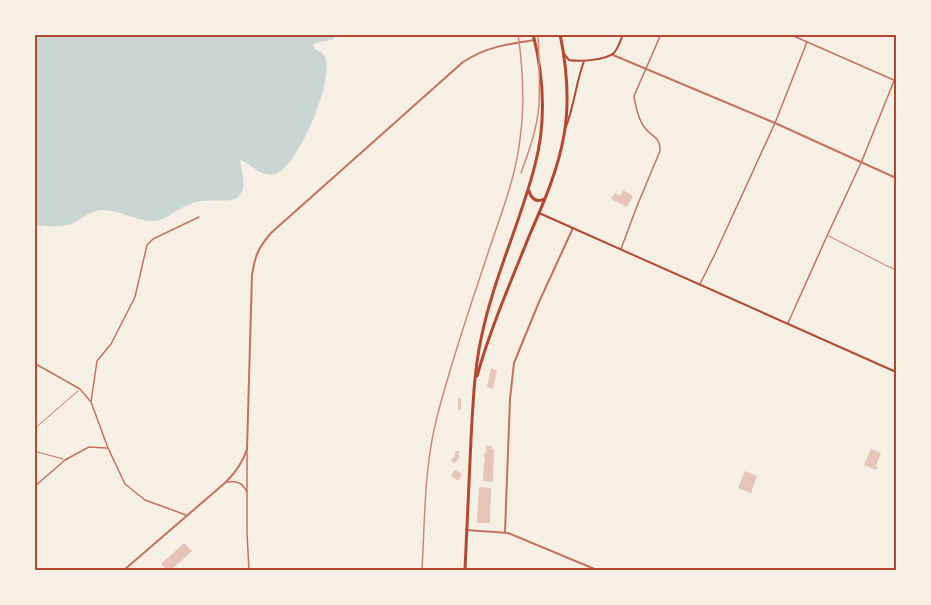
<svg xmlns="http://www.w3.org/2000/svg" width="931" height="605" viewBox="0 0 931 605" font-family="Lato,sans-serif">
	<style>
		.water { fill: #c9d6d2 }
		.building { fill: #e6c5b7 }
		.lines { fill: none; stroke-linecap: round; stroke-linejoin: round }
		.service { stroke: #c5725c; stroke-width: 1 }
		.minor { stroke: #c5725c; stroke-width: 1.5 }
		.tertiary { stroke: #c5725c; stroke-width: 2 }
		.secondary { stroke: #b5482f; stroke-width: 2 }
		.trunk { stroke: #b5482f; stroke-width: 3 }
		.rail { stroke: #cf8b77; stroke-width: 1.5 }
		.neatline { fill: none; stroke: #b5482f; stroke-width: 2 }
	</style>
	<rect width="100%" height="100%" fill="#f6efe4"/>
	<path class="water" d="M35,34H337V35C331,44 321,39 313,45L315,49C318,51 321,51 323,54C339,72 297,170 275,174C261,177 252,165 241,160L240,162C242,173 248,188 238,197C231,203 211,199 202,201C195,202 186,205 180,209C172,213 165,220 155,221C137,222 119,209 101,210C89,211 81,220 71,224C60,228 47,226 35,225Z"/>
	<path class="building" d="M623,190L633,196L627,207L611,199L615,193L620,196Z
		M491,368L497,370L493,389L487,387Z
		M458,398H461V410H458Z
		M486,446H492V449H494L493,482L483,481L484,462H485L484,453H486Z
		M871,449L881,453L876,466L877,467L876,470L864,465Z
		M455,451H459V458L454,464L451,460L455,456Z
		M455,470L462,474L458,481L451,476Z
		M745,471L757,476L751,493L738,488Z
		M479,487L491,488L490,523H477Z
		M184,543L192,551L171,570H167L161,564Z"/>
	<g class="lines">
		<path class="service" d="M829,236L885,265L896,270
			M34,429L78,391
			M34,451L63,459"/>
		<path class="minor" d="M789,34L896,81
			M621,249L637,206L660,151C660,136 653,138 645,128C639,121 635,105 634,96L661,34
			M700,284L715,254L775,123L807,42
			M788,323L827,236L861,163L896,76
			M34,363L80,389L91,402L108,448L125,484L145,500L186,515
			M91,402L97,361L111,344L135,297L147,245L153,239L199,217
			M247,450V533L249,570
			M227,482C236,480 243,483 247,492
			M34,487L65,460L89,447L107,448"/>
		<path class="tertiary" d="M613,55L775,123L896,178
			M466,530L508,533L597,570
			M505,532L510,399L514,363L539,302L573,228
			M124,570L226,482C236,472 243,462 247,449L252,275C255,256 258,248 271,233L463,62C486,47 507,44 535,40"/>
		<path class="secondary" d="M564,54L569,60C579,62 606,60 614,53C618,48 621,40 623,34
			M566,127C574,106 576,83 584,61
			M539,213L896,372"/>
		<path class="trunk" d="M529,191C531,198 536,203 544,199
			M477,376C491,327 511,281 530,234C544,202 558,170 564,135C570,101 567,68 560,34
			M465,570C467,527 469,483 471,439C473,405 474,372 481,339C493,279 520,224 535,165C546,123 544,77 533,34"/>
		<path class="rail" d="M521,173C529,151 537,129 539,105C540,82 539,58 538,34
			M422,570C425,519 424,467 437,417C452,358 472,301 491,244C503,209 516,175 520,139C525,104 523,69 518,34"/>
	</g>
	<rect width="931" height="605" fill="none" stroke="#f6efe4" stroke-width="72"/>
	<rect x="36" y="36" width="859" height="533" class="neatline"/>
</svg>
